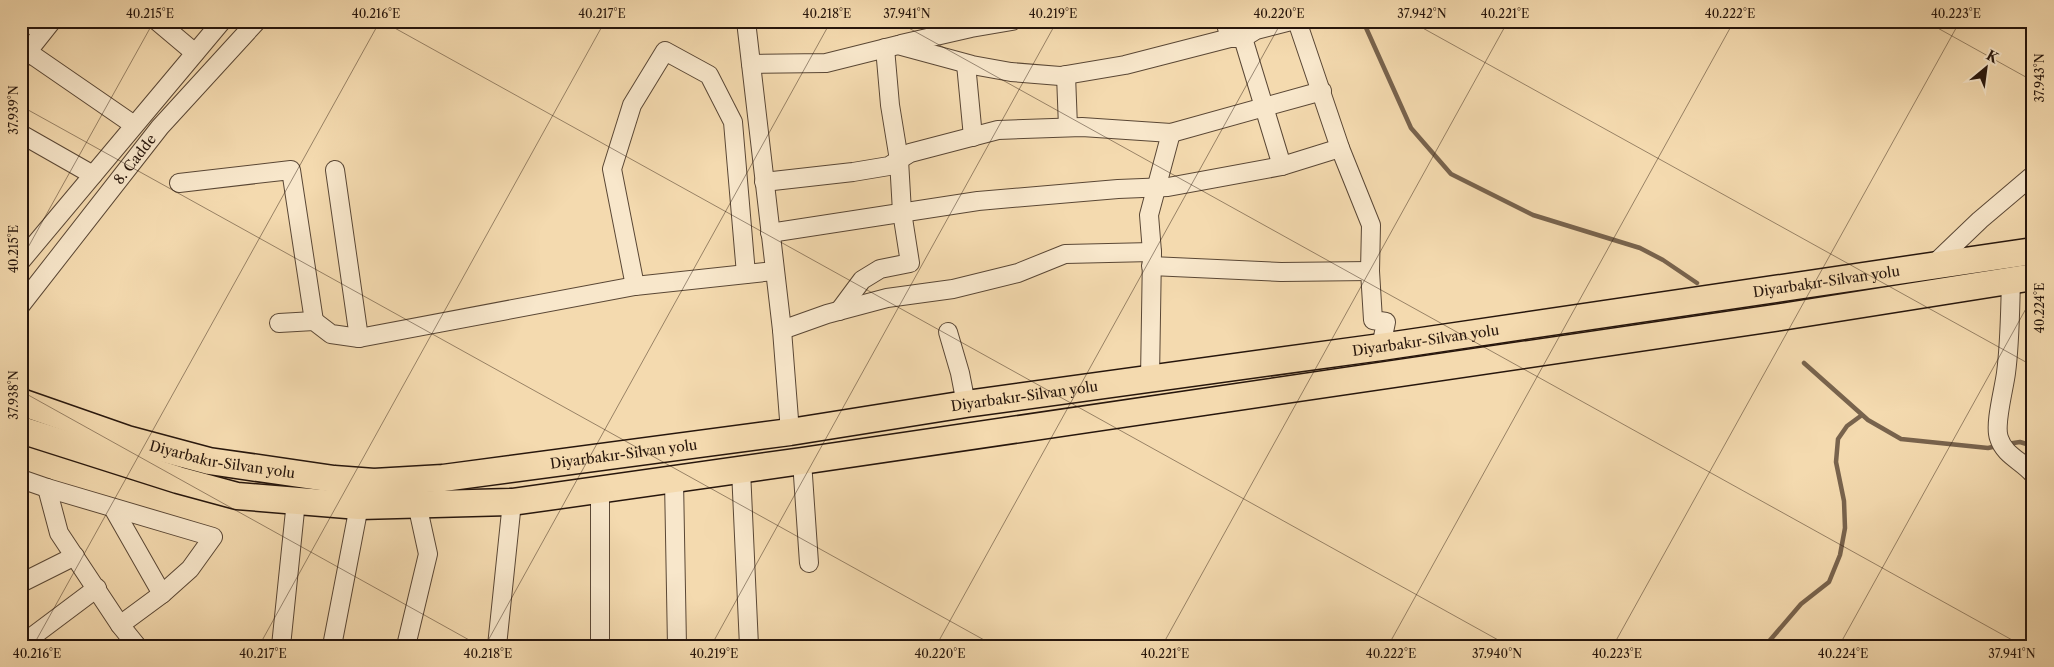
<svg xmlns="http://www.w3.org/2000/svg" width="2054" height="667" viewBox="0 0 2054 667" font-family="'Libre Caslon Text',serif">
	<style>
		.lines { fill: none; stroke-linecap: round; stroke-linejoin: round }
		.stream { stroke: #78634d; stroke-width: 4.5 }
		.minor-casing { stroke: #5a4735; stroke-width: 20 }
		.highway-casing { stroke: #27160c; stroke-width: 29 }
		.minor { stroke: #f8e7cb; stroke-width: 18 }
		.highway { stroke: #f4daaf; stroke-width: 26 }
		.ticks { fill: none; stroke: #27160c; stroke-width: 1; stroke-opacity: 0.45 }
		.labels { text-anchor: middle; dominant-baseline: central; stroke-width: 4.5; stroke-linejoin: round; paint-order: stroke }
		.street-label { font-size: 14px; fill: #27160c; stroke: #f8e7cb }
		.neatline { fill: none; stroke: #27160c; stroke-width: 2 }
		.ticks-label { font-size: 12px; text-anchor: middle; fill: #27160c }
	</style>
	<rect width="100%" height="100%" fill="#f4daaf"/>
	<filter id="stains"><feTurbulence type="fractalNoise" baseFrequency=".004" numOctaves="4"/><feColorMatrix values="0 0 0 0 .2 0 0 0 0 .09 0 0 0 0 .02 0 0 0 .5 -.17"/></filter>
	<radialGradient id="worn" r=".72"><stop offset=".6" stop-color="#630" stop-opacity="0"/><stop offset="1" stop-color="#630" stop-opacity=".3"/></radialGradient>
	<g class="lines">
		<path class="stream" d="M1363,21L1411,128L1451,174L1533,215L1640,248L1663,260L1697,283
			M1804,363L1868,420L1901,439L1988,448L1997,446
			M2007,444L2020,442L2033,446
			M1765,646L1801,604L1829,582L1840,555L1845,528L1844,501L1836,462L1838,439L1847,426L1862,415"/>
		<defs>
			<g id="minor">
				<path d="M28,21L42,33"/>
				<path d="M157,21L195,53"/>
				<path d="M746,21L782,330L790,432"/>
				<path d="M1225,21L1230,38"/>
				<path d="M1297,21L1340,148L1371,225L1370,271L1373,320L1386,322L1381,347"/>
				<path d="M1243,38L1256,30L1291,21"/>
				<path d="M901,44L971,28L1012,21"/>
				<path d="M28,52L134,125"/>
				<path d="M21,60L52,21"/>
				<path d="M751,64L826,63L898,45L972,65L1011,72L1060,76L1125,65L1230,38H1243L1282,166"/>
				<path d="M966,64L973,137"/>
				<path d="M1066,75L1068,127"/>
				<path d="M21,134L93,175"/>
				<path d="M335,170L359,338"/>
				<path d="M764,182L853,172L889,166L910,153L998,130L1082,127L1171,133L1322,91"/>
				<path d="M179,183L291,170L314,321"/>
				<path d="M770,233L978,201L1118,189L1168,187L1282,166L1340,148"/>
				<path d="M21,261L222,21"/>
				<path d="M1151,266L1281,272L1370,271"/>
				<path d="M1932,266L1980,220L2033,175"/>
				<path d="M2011,281C2010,311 2010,343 2006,373C2004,389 1994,425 1999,438C2004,455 2022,461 2033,474"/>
				<path d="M635,286L612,169L632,105L665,51L709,75L733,122L746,274"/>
				<path id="s1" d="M21,305L160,127L257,21"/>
				<path d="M839,311L862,280L880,269L910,263L902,212L899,160L890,105L885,48"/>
				<path d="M279,323L314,321L331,334L359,338L635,286L774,271"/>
				<path d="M782,330L827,314L887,298L953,289L1018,273L1065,254L1152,252"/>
				<path d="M948,332L960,373L966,404"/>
				<path d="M1150,379L1152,252L1149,215L1171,133"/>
				<path d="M802,461L809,563"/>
				<path d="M741,470L749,646"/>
				<path d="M21,479L47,488L213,537L190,569L162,594L120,625"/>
				<path d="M674,480L677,646"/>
				<path d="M47,488L59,533L120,625L137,646"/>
				<path d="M600,490V646"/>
				<path d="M113,508L162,594"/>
				<path d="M21,583L75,556"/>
				<path d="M21,645L97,588"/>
				<path d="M281,646L296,501"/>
				<path d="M332,646L359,506"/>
				<path d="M406,646L428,554L417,504"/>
				<path d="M497,646L512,502"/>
			</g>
			<g id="highway">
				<path id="s2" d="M21,402L127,439L209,461L334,479L374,482L443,478L790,432L966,404L1381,347L2033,251"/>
				<path d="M21,430L178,480L237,496L359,506L512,502L802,461L1781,317L2033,277"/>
			</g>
		</defs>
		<use href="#minor" class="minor-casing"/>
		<use href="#highway" class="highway-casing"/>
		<use href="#minor" class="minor"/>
		<use href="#highway" class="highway"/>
	</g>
	<path class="ticks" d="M382,21L1509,646M896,21L2023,646M1410,21L2033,366M1925,21L2033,81M21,106L995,646M21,260L154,21M21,391L480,646M33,646L380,21M259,646L605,21M485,646L831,21M711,646L1057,21M936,646L1282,21M1162,646L1508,21M1388,646L1734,21M1613,646L1960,21M1839,646L2033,296"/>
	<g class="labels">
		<g class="street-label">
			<text stroke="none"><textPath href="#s1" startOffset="185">8. Cadde</textPath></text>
			<text stroke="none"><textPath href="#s2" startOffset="1830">Diyarbakır-Silvan yolu</textPath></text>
			<text stroke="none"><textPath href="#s2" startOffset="1425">Diyarbakır-Silvan yolu</textPath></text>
			<text stroke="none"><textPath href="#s2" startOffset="1020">Diyarbakır-Silvan yolu</textPath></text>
			<text stroke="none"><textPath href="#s2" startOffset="615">Diyarbakır-Silvan yolu</textPath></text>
			<text stroke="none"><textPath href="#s2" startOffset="210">Diyarbakır-Silvan yolu</textPath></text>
		</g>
	</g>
	<rect width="2054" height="667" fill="none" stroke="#f4daaf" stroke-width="55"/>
	<g transform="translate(1986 68) rotate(29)" stroke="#f8e7cb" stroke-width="4" paint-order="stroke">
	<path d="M0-4L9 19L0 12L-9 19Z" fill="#27160c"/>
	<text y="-8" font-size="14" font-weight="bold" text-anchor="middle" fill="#27160c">K</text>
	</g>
	<rect x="28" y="28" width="1998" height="612" class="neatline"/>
	<g class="ticks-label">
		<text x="150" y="18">40.215°E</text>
		<text x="376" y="18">40.216°E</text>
		<text x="602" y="18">40.217°E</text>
		<text x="827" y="18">40.218°E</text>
		<text x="907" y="18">37.941°N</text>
		<text x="1053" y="18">40.219°E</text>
		<text x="1279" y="18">40.220°E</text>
		<text x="1422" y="18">37.942°N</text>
		<text x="1505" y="18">40.221°E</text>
		<text x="1730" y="18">40.222°E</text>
		<text x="1956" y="18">40.223°E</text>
		<text transform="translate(2040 78) rotate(-90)" y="4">37.943°N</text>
		<text transform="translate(14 110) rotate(-90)" y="4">37.939°N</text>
		<text transform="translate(14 249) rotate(-90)" y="4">40.215°E</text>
		<text transform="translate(2040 308) rotate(-90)" y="4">40.224°E</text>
		<text transform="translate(14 395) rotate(-90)" y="4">37.938°N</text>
		<text x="37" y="658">40.216°E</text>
		<text x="263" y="658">40.217°E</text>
		<text x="488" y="658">40.218°E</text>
		<text x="714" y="658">40.219°E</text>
		<text x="940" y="658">40.220°E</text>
		<text x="1165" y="658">40.221°E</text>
		<text x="1391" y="658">40.222°E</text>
		<text x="1497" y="658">37.940°N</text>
		<text x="1617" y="658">40.223°E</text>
		<text x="1843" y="658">40.224°E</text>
		<text x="2012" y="658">37.941°N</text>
	</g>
	<rect width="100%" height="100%" filter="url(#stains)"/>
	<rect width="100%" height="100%" fill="url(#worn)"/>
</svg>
